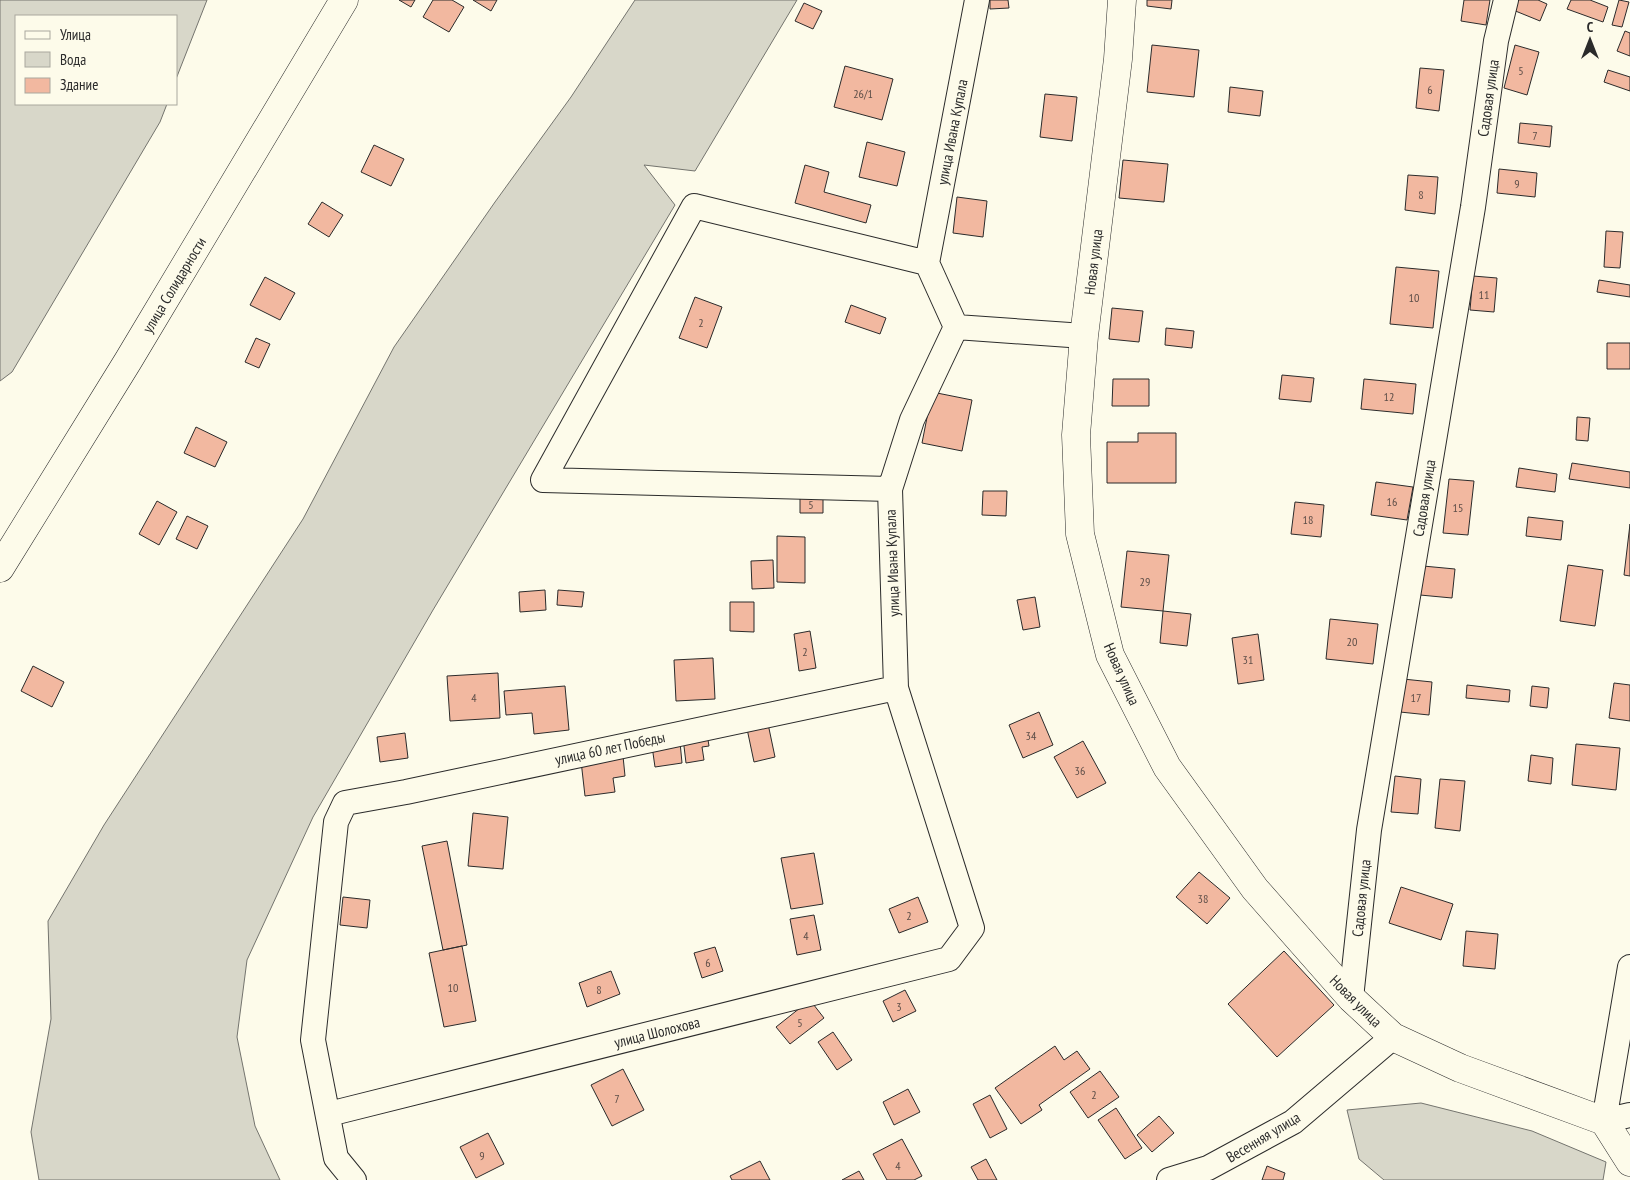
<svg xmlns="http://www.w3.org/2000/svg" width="1630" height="1180" viewBox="0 0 1630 1180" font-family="'PT Sans Narrow',sans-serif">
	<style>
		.water { fill: #d8d7c9; stroke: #74746e }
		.building { fill: #f2b8a0; stroke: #2b2b2b }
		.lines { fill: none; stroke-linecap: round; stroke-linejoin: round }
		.minor-casing { stroke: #2b2b2b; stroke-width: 26 }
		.tertiary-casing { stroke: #2b2b2b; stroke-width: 29 }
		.minor { stroke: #fdfbea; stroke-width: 24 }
		.tertiary { stroke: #fdfbea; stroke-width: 28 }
		.labels { text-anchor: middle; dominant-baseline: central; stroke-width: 4; stroke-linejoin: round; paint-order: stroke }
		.number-label { font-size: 12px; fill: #5d4e48 }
		.street-label { font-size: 15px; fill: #2b2b2b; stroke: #fdfbea }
	</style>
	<rect width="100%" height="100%" fill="#fdfbea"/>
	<path class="water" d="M0,0H207L176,79V16H16V104H167L160,122L12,372L0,381Z
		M635,0H797L695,171L644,165L675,205L433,610L313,817L247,960L237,1037L255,1126L280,1180H39L31,1132L51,1019L48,921L104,825L303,519L394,347L495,202L571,97Z
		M1421,1103L1532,1131L1606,1162L1603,1180H1384L1359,1159L1347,1110Z"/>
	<path class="building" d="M399,0H415L411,7Z
		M433,0H452L464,7L449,32L423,17Z
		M473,0H497L491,11Z
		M990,0H1008L1009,8L990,9Z
		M1147,0H1172L1171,9L1147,6Z
		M1464,0H1490L1486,25L1461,21Z
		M1517,0H1538L1547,4L1540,21L1513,10Z
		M1571,0H1590L1608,7L1603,22L1567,9Z
		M1619,0L1629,2L1622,27L1612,25Z
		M804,3L822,11L813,29L795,21Z
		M1625,31L1630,33V56L1617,51Z
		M1152,45L1199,50L1194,97L1147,92Z
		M1515,45L1539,52L1527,95L1504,88Z
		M845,66L893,79L882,120L834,107Z
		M1420,68L1444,70L1439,111L1416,108Z
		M1608,70L1630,77V91L1604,82Z
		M1230,87L1263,91L1260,116L1228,112Z
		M1045,94L1077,97L1072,141L1040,137Z
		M1520,123L1552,126L1550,147L1518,143Z
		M867,142L905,152L897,186L859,177Z
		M374,145L404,159L391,186L361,172Z
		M1123,160L1168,164L1164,202L1119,198Z
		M805,165L829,172L824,192L871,205L866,223L795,203Z
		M1499,169L1537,173L1535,197L1497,193Z
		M1408,175L1438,177L1435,214L1405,210Z
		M957,197L987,201L983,237L953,233Z
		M322,202L343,215L329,237L308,224Z
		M1606,231L1623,232L1620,268L1604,267Z
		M1396,267L1439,271L1433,328L1390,324Z
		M1473,276L1497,278L1494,312L1470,310Z
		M265,277L295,293L280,320L250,305Z
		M1599,280L1630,285V297L1597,292Z
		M695,297L722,307L707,348L679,338Z
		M851,305L886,318L880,334L845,322Z
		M1112,308L1143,311L1139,342L1109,339Z
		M1166,328L1194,331L1192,348L1165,345Z
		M256,338L270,344L259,368L245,362Z
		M1607,343H1630V369H1607Z
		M1282,375L1314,378L1311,402L1279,399Z
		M1113,379H1149V406H1112Z
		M1364,379L1416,384L1413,414L1361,409Z
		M932,392L972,400L962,451L922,443Z
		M1577,417L1590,418L1588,441L1576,440Z
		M196,427L227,442L215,467L184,453Z
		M1138,433H1176V483H1107V442H1138Z
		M1572,463L1630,472V488L1569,479Z
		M1519,468L1557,474L1555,492L1516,487Z
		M1449,479L1474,481L1468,535L1443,533Z
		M1376,482L1413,487L1407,520L1371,515Z
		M983,491H1007L1006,516L982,515Z
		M800,495H823V513H800Z
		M157,501L177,512L159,545L139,534Z
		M1295,502L1324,505L1321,537L1291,534Z
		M187,516L208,526L197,549L176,539Z
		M1528,517L1563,521L1561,540L1526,536Z
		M1630,524V576L1624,575Z
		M777,536L805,537V583L777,582Z
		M1127,551L1169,555L1163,611L1121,607Z
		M773,560L774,588L752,589L751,561Z
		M1568,565L1603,570L1595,626L1560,621Z
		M1423,566L1455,569L1452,598L1420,595Z
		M545,590L546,610L520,612L519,592Z
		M558,590L584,592L582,607L557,605Z
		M1035,597L1040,627L1023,630L1017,600Z
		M730,602H754V632L730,631Z
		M1163,611L1191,614L1187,646L1160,643Z
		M1330,619L1378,624L1373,664L1326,659Z
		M810,631L816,668L799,671L794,634Z
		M1258,634L1264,680L1238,684L1232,638Z
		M713,658L715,699L676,701L674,660Z
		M33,666L64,682L52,707L21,691Z
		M498,673L500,718L450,721L447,676Z
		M1403,679L1432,682L1429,715L1400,712Z
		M1614,683L1630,685V721L1609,718Z
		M1467,685L1510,690L1509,702L1466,698Z
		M565,686L569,730L534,734L532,713L506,715L504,691Z
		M1532,686L1549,688L1547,708L1530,706Z
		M1039,712L1053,745L1023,758L1009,725Z
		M767,719L775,757L754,762L746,724Z
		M405,733L408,758L380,762L377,737Z
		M707,734L709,746L702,747L704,760L686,763L683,738Z
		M1083,741L1106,783L1077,798L1054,757Z
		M680,742L682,763L655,767L652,746Z
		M1576,744L1620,748L1616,790L1572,785Z
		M1531,755L1553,758L1551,784L1528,781Z
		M623,756L625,776L613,778L615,792L585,796L581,761Z
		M1395,776L1421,779L1418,814L1391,812Z
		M1440,779L1465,781L1460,831L1435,828Z
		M473,813L508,817L503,869L468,866Z
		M447,841L467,945L443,950L422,846Z
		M814,853L823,904L791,909L781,858Z
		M1199,872L1230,898L1207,924L1176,897Z
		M1401,887L1453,904L1441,940L1389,923Z
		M343,897L370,900L367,928L340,925Z
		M918,897L928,922L899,933L889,909Z
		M814,915L821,950L797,955L790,919Z
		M1466,931L1498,934L1495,969L1463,966Z
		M462,946L476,1021L444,1027L429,953Z
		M715,947L723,971L702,978L694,953Z
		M1284,951L1334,1005L1277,1057L1228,1004Z
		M611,971L620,994L587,1007L579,983Z
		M905,990L916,1011L893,1022L883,1001Z
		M810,1000L824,1018L790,1044L776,1027Z
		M833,1032L852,1060L837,1070L818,1042Z
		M1055,1046L1064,1060L1077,1051L1090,1069L1039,1105L1042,1110L1021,1124L995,1088Z
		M623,1069L644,1110L612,1126L591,1085Z
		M1100,1071L1119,1097L1088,1118L1070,1092Z
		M908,1089L920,1112L894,1125L883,1102Z
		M990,1095L1007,1129L990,1138L973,1104Z
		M1116,1108L1142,1148L1125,1159L1098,1120Z
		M1159,1116L1174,1133L1152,1152L1137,1135Z
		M488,1133L504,1164L476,1178L460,1147Z
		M902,1139L922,1176L914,1180H887L873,1154Z
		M986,1159L997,1180H978L971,1167Z
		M760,1161L770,1180H732L730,1176Z
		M1267,1166L1285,1173L1283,1180H1262Z
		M859,1171L864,1180H842Z"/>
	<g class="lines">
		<defs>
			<path id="minor" d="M927,263L977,0
				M890,489L543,480L694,206L927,263L956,327
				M1630,967L1604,1121L1630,1115
				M1351,998L1369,830L1473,207L1496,41L1506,0
				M329,1114L949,959L972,928L896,688L890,489L912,420L956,327L1084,336
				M354,1180L336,1158L313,1040L336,822L345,803L406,792L896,688
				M1169,1180L1208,1168L1293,1122L1393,1037"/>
			<path id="tertiary" d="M1122,0L1118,59L1084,336L1076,435L1080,534L1110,655L1167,767L1255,889L1351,998L1393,1037L1460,1068L1604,1121L1630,1162
				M0,568L128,361L344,0"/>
		</defs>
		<use href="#minor" class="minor-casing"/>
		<use href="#tertiary" class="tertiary-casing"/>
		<use href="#minor" class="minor"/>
		<use href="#tertiary" class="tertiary"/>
	</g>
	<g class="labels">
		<g class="number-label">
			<text x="1521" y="70">5</text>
			<text x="1430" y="89">6</text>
			<text x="863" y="93">26/1</text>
			<text x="1535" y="135">7</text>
			<text x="1517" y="183">9</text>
			<text x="1421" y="194">8</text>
			<text x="1484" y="294">11</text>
			<text x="1414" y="297">10</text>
			<text x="701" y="322">2</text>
			<text x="1389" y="396">12</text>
			<text x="1392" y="501">16</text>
			<text x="811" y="504">5</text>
			<text x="1458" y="507">15</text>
			<text x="1308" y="519">18</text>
			<text x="1145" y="581">29</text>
			<text x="1352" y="641">20</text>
			<text x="805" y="651">2</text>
			<text x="1248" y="659">31</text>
			<text x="474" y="697">4</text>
			<text x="1416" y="697">17</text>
			<text x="1031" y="735">34</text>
			<text x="1080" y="770">36</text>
			<text x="1203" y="898">38</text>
			<text x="909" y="915">2</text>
			<text x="806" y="935">4</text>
			<text x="708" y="962">6</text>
			<text x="453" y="987">10</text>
			<text x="599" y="989">8</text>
			<text x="899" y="1006">3</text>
			<text x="800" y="1022">5</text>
			<text x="1094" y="1094">2</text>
			<text x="617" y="1098">7</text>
			<text x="482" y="1155">9</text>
			<text x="898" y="1165">4</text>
		</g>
		<g class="street-label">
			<text transform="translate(1488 98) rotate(-82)">Садовая улица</text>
			<text transform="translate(952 132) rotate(-79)">улица Ивана Купала</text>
			<text transform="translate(1093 262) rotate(-83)">Новая улица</text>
			<text transform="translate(174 285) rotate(-59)">улица Солидарности</text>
			<text transform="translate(1424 498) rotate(-81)">Садовая улица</text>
			<text transform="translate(892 563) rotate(-92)">улица Ивана Купала</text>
			<text transform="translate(1122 674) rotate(66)">Новая улица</text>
			<text transform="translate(610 748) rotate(-12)">улица 60 лет Победы</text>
			<text transform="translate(1361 898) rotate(-84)">Садовая улица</text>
			<text transform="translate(1356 1001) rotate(45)">Новая улица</text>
			<text transform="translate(657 1032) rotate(-14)">улица Шолохова</text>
			<text transform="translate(1263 1137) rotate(-31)">Весенняя улица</text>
		</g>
	</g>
	<rect x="15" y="15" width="162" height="90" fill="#fdfbea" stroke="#a9a89e"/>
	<rect x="25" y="31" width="25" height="8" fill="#fdfbea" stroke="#a9a89e"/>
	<text x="60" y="40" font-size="15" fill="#2b2b2b">Улица</text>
	<rect x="25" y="52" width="25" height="15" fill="#d8d7c9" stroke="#a9a89e"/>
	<text x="60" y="65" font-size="15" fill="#2b2b2b">Вода</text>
	<rect x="25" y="78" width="25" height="15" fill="#f2b8a0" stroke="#a9a89e"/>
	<text x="60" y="90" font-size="15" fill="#2b2b2b">Здание</text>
	<g transform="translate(1590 40)" stroke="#fdfbea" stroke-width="4" paint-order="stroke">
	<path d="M0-4L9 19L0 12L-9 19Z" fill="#2b2b2b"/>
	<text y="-8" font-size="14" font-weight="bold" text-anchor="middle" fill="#2b2b2b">С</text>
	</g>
</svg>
